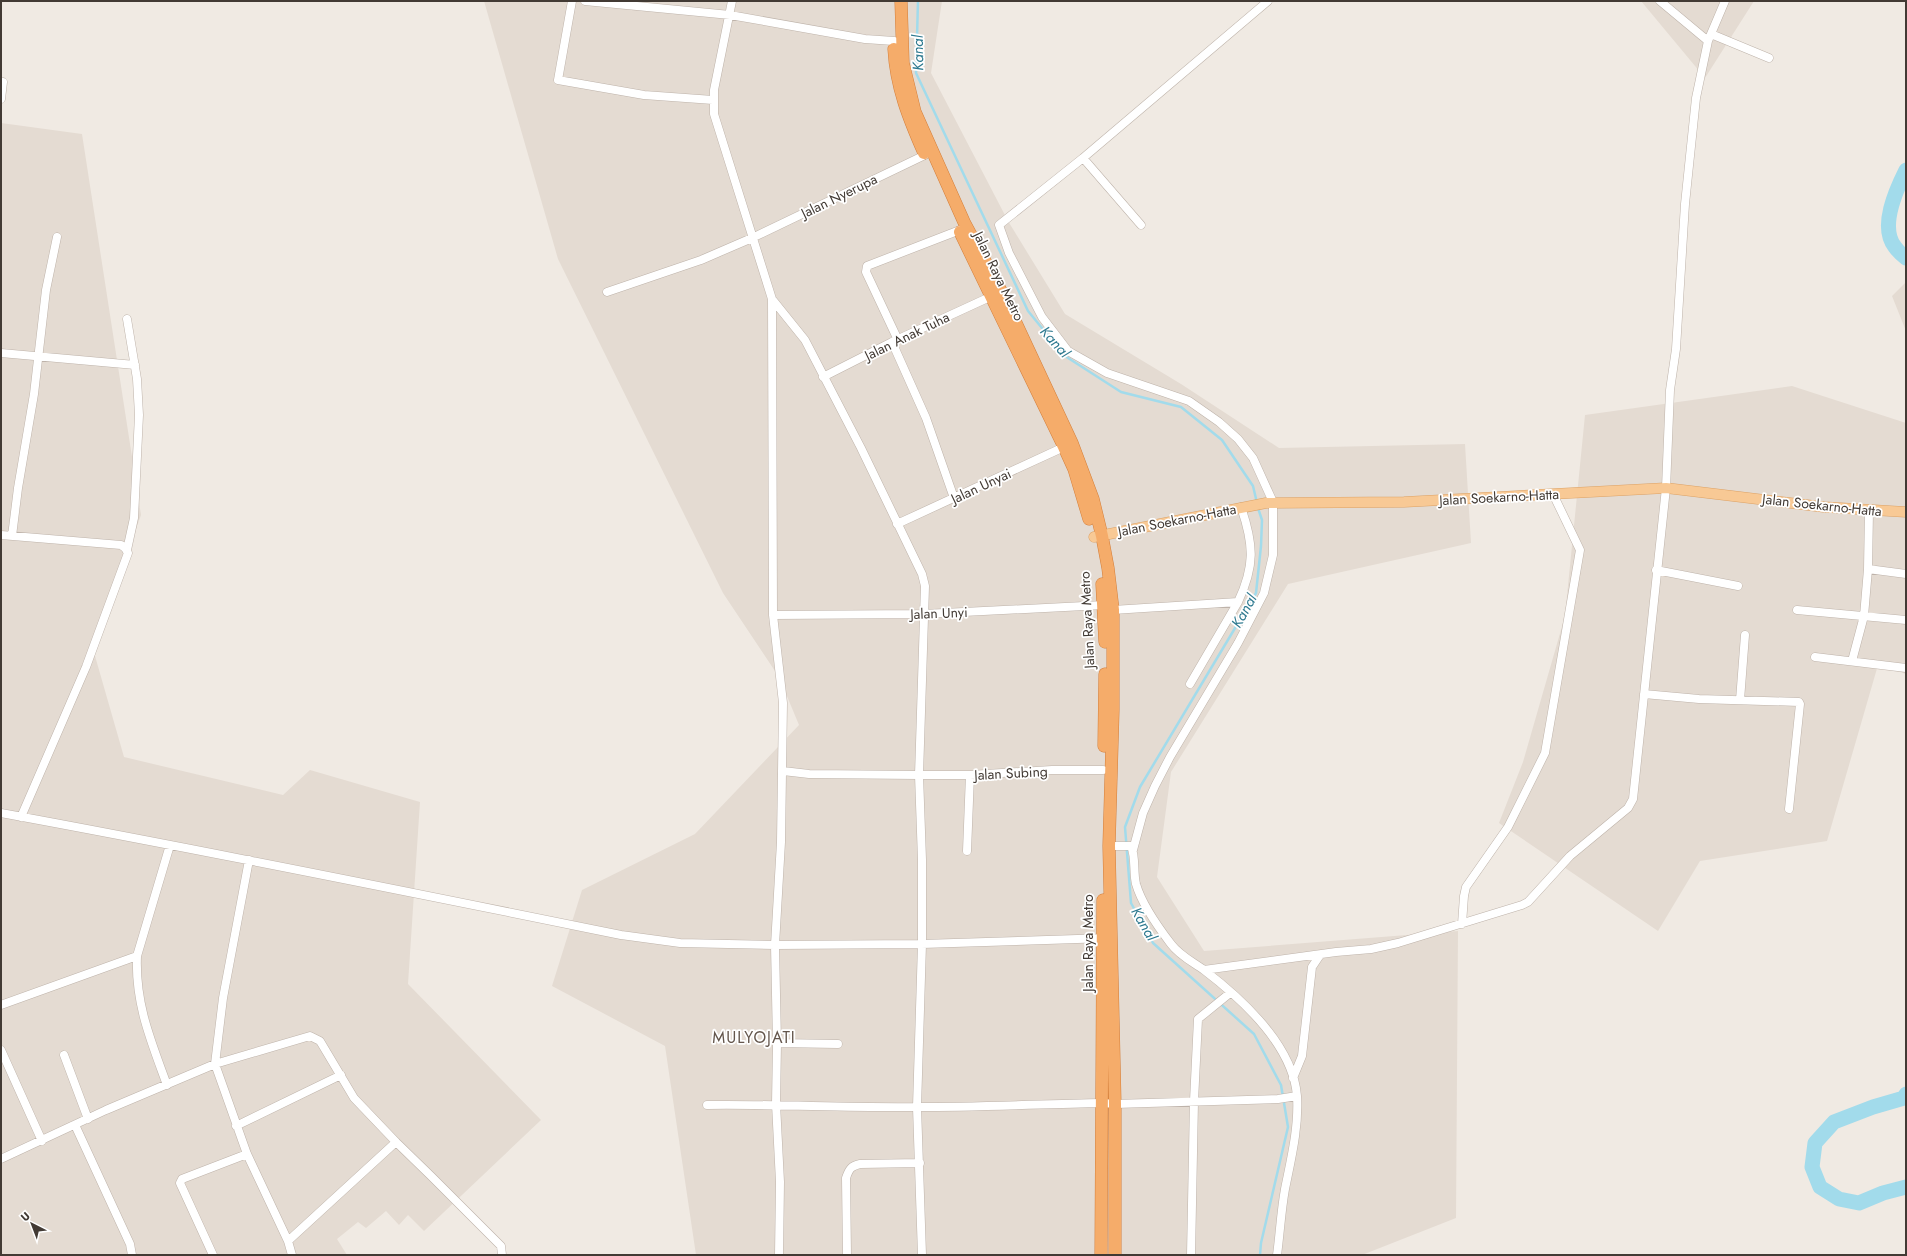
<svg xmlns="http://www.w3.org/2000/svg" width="1907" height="1256" viewBox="0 0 1907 1256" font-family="Jost,sans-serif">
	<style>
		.residential { fill: #e4dbd2 }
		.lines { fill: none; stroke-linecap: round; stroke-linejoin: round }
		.stream { stroke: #a2dbeb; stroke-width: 2.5 }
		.river { stroke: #a2dbeb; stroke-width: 15 }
		.minor-casing { stroke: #beb3aa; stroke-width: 9 }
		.major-casing { stroke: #dca266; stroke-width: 11 }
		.highway-casing { stroke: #d37e3a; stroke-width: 13 }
		.minor { stroke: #fff; stroke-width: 8 }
		.major { stroke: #f8c995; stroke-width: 10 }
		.highway { stroke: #f5ac6a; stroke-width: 12 }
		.labels { text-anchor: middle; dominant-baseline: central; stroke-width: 3.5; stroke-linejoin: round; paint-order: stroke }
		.street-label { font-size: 14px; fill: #423a34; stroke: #fff }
		.water-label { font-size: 15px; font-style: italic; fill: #2f7a90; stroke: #fff }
		.quarter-label { font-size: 16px; letter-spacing: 1px; fill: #64564c; stroke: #fff }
	</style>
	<rect width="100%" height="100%" fill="#f0eae3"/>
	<path class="residential" d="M484,1H942L931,73L1008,221L1065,314L1181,384L1279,448L1465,444L1471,543L1288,584L1171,772L1157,877L1204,951L1458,931L1456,1218L1362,1255H696L665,1046L552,986L582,890L695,834L799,725L779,677L723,593L558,259Z
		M1641,1H1754L1705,78Z
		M1,123L82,134L141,515L93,649L124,757L283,795L310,770L420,802L408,984L541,1120L424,1231L408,1215L399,1225L386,1211L366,1228L358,1222L337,1239L347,1255H1Z
		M1906,282V331L1892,296Z
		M1792,386L1906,423V674L1878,665L1827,841L1700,861L1658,931L1499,823L1523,762L1565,616L1585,415Z"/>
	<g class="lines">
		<path class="stream" d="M918,1L916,73L1028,311L1065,356L1121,392L1181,407L1222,440L1253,486L1257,503
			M1258,508L1262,520L1261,546L1256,593L1140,787L1125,827L1131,903L1153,943L1254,1034L1281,1085L1288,1127L1261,1243L1260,1255"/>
		<path class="river" d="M1906,170C1896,190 1879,227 1895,247C1898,251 1902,255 1906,258
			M1906,1094L1904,1098L1873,1107L1834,1122L1815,1143L1812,1167L1820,1187L1839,1199L1859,1203L1883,1193L1906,1187"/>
		<defs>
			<path id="minor" d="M572,1L558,80L644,95L713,100
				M585,1L730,15L865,39L894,41
				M732,1L714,90V114L772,299L805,340L861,448L922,574L925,586L919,775L922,860V944L917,1107L922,1255
				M1660,1L1708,41
				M1711,34L1769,58
				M1,99L3,82
				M1083,158L1268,1
				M607,292L701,260L752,238L925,155
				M772,299L773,615L783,703L781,842L775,945L777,1043L776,1104L780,1182L779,1255
				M898,340L866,272L867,266L960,230
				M892,342L926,418L954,498
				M1,353L135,365
				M823,377L892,342L992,296
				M897,524L1064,447
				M1,535L121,545L125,548L128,553L86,667L21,817
				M12,536L18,488L34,394L46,290L57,237
				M127,550L134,518L139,415L137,379L127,319
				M1868,569L1906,574
				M1656,570L1738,586
				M1113,610L1238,602C1255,566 1254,545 1241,507
				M1797,610L1906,620
				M773,615L924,614L1104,605
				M1815,657L1906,668
				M1852,661L1864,616L1868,569L1869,511
				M1190,684L1238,602
				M1644,694L1699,699L1799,702L1800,704L1789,809
				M1740,700L1745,635
				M783,771L809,774L919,775H970L1052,770H1103
				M1,813C208,851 415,893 621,935L680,943L775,945L922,944L1108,938
				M1109,846H1131C1136,857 1133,872 1136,884C1142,905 1158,927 1171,944C1180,956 1193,962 1204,970C1242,999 1293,1046 1297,1096C1299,1127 1291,1159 1285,1189C1281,1211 1280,1233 1277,1255
				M1133,850L1143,813L1155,786L1170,757L1238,643L1264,593L1273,555V502L1253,458L1238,439L1219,422L1189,401L1107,373L1068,351L1042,317L1009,253L999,225L1083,158L1141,225
				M967,851L970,775
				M249,860L223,998L215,1064L247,1154L288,1241L292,1255
				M1462,924L1464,896L1466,887L1508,827L1545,753L1580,550L1553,494
				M1204,970L1336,952L1371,949L1398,943L1522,905L1528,902L1570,856L1628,808L1633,799L1666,488L1670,390L1676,349L1685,204L1696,98L1708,41L1725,1
				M1,1005L137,956
				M777,1043L838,1044
				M1,1050L42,1141
				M64,1055L88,1119
				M1293,1078L1302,1056L1312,967L1320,955
				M167,1085C151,1041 135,1004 137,956L170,845
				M707,1105C777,1104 847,1108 917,1107C979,1107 1041,1104 1103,1103L1115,1104L1278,1099L1297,1096
				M75,1125L130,1244L132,1255
				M236,1126L341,1075
				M1,1159L106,1110L215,1064L310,1036L320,1041L354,1098L396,1142L431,1176L501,1246L502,1255
				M288,1241L396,1142
				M213,1255L180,1183L182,1179L247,1154
				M847,1255L846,1178C849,1169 851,1166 860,1164L920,1163
				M1191,1255L1194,1101L1198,1019L1230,993"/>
			<path id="major" d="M1094,537L1266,503L1404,502L1666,488L1824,507L1906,512"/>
			<path id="highway" d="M901,1L903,63L915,112L964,222L1001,291L1072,443L1093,499L1102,536L1108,568L1113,610V710L1109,846L1115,1104V1255
				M894,49C896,87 909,119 924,153
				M960,232L1064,447L1074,469L1089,519
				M1102,584L1105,642
				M1104,746L1105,674
				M1101,1255L1103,900"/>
		</defs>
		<use href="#minor" class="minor-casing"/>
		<use href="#major" class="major-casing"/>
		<use href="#highway" class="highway-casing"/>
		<use href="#minor" class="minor"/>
		<use href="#major" class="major"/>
		<use href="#highway" class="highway"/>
	</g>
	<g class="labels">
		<g class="street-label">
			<text transform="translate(839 196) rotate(-26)">Jalan Nyerupa</text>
			<text transform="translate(999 276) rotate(64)">Jalan Raya Metro</text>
			<text transform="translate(907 336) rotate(-26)">Jalan Anak Tuha</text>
			<text transform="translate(981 486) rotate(-25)">Jalan Unyai</text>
			<text transform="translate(1499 497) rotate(-3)">Jalan Soekarno-Hatta</text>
			<text transform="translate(1822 505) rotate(6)">Jalan Soekarno-Hatta</text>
			<text transform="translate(1177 520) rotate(-11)">Jalan Soekarno-Hatta</text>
			<text transform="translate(939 613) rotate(-2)">Jalan Unyi</text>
			<text transform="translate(1087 620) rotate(-93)">Jalan Raya Metro</text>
			<text transform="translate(1011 773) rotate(-3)">Jalan Subing</text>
			<text transform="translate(1088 943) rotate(-90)">Jalan Raya Metro</text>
		</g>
		<g class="water-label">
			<text transform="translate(918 53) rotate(-91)">Kanal</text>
			<text transform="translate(1055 342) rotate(48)">Kanal</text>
			<text transform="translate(1244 611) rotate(-61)">Kanal</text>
			<text transform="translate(1144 924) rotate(60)">Kanal</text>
		</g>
		<g class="quarter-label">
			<text x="754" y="1037">MULYOJATI</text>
		</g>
	</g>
	<rect width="1907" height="1256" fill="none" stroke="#423a34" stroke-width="4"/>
	<g transform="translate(32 1224) rotate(318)" stroke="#ffffff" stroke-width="3" paint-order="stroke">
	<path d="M0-3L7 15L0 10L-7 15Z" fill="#423a34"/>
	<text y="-6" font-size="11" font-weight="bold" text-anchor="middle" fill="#423a34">U</text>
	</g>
</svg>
